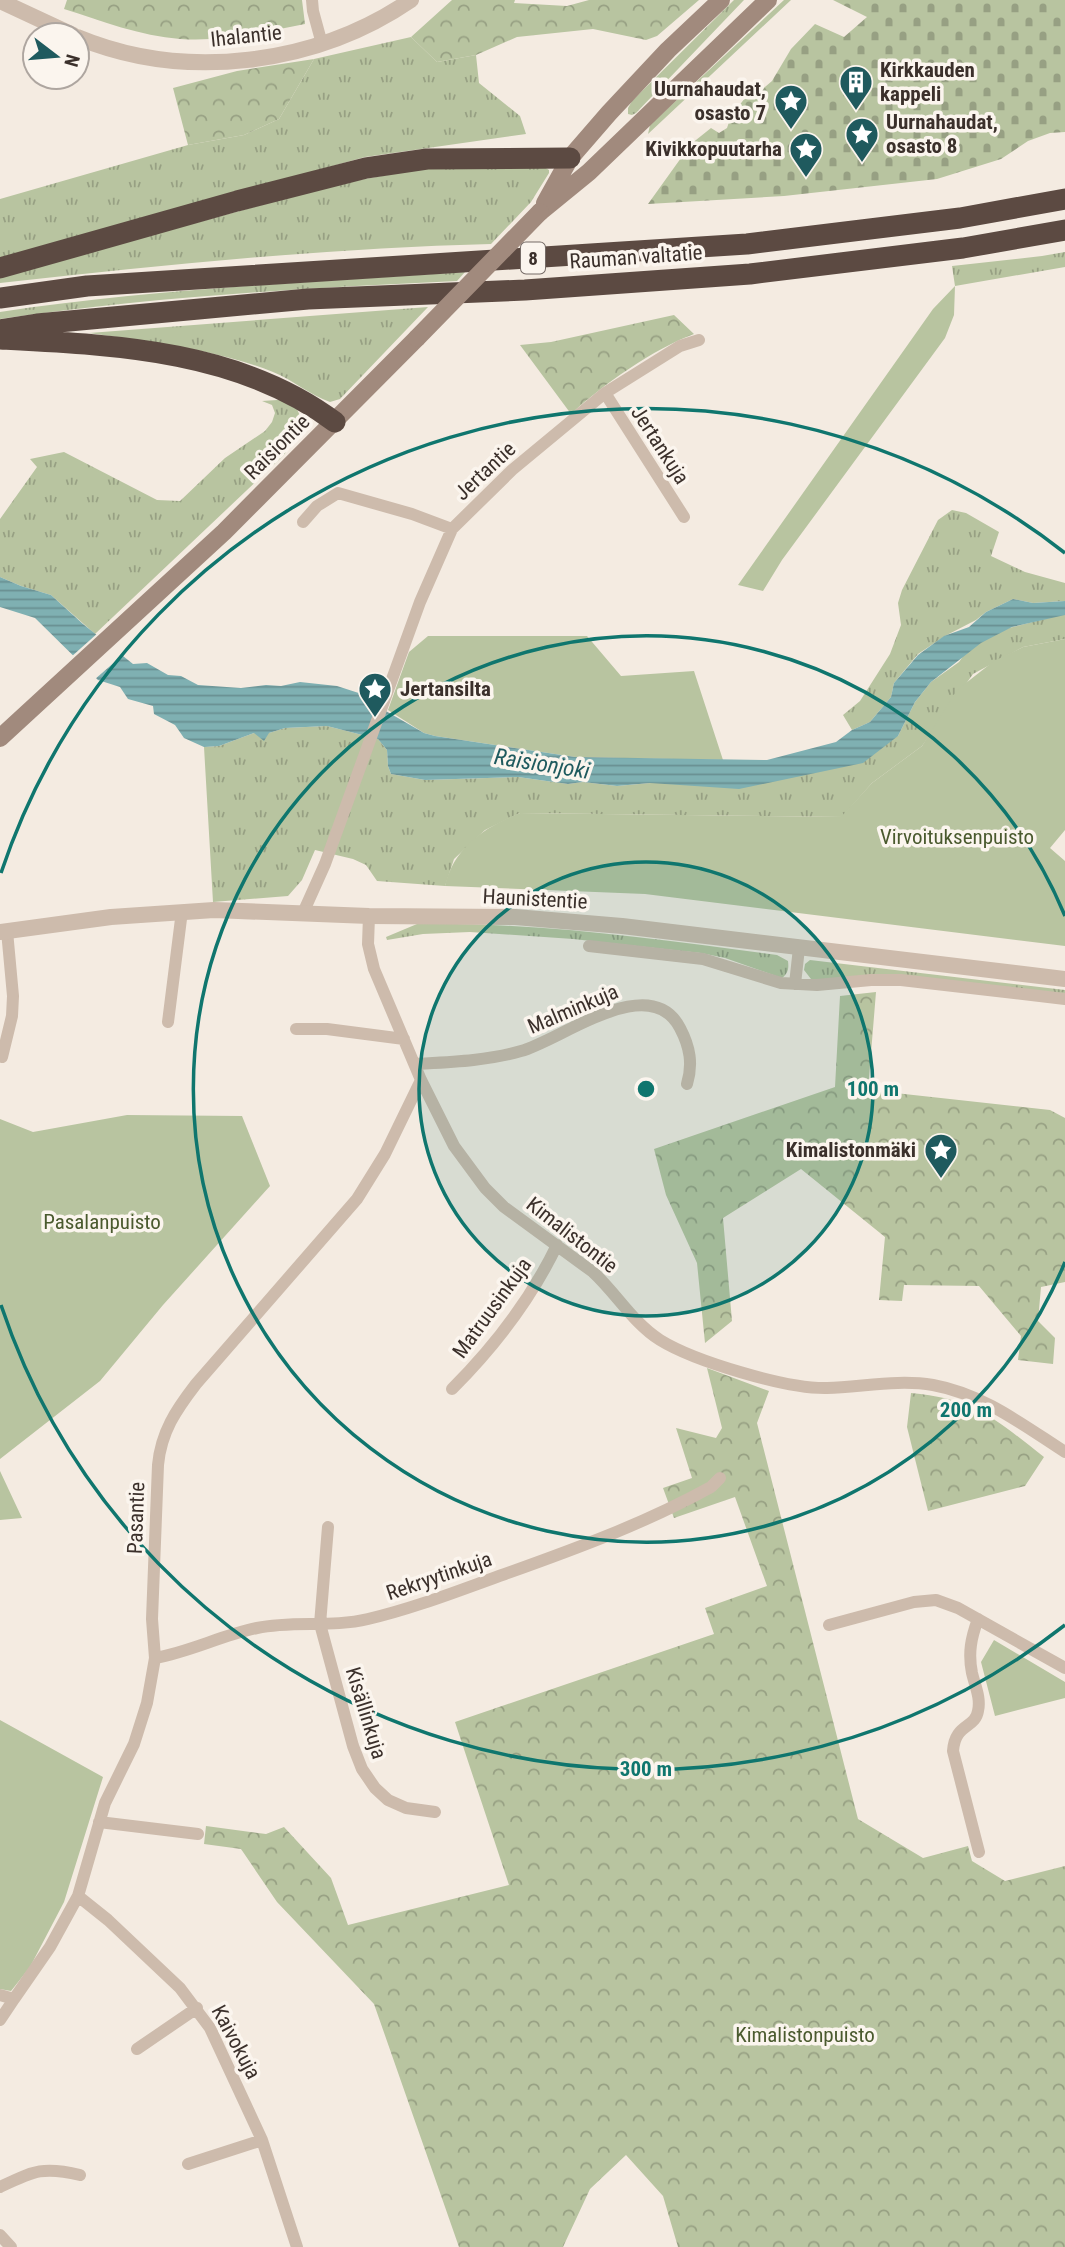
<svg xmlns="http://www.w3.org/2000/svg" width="1065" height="2247" viewBox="0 0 1065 2247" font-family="'Roboto Condensed',sans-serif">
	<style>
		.grass { fill: url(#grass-tufts) }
		.forest { fill: url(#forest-crowns) }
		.cemetery { fill: url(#cemetery-stones) }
		.green { fill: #b8c4a0 }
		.water { fill: url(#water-rules) }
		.pier { fill: #f4ebe1 }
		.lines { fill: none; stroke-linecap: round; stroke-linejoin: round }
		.minor { stroke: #cdbbac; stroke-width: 12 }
		.tertiary { stroke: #cdbbac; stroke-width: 16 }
		.secondary { stroke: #a18a7d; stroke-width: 18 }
		.motorway { stroke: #5c4a42; stroke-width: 21 }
		.secondary-bridge { stroke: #a18a7d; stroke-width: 18 }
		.ring { fill: none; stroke: #0f766e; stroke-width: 3.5 }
		.labels { text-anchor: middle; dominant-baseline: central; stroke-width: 7; stroke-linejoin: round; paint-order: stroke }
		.shield { fill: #fbf5ee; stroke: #756b66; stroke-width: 2 }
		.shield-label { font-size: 19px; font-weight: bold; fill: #3b302b }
		.street-label { font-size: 21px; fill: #3b302b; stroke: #fbf5ee }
		.poi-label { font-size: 21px; font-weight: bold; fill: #3b302b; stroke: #fbf5ee; text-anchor: start }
		.park-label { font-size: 21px; fill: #4a5a2e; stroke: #fbf5ee }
		.water-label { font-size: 23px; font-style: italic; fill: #1f5a5e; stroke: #fbf5ee }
		.centre { fill: #0f766e; stroke: #fbf5ee; stroke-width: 3.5 }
		.ring-label { font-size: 21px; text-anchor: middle; font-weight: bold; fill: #0f766e; stroke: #fbf5ee; stroke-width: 7; stroke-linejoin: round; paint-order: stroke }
	</style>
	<defs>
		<pattern id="grass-tufts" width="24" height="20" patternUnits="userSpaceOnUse" patternTransform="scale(1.75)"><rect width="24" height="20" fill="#b8c4a0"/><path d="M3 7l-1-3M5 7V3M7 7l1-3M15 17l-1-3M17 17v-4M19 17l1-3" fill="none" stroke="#97a083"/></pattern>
		<pattern id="forest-crowns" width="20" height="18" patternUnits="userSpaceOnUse" patternTransform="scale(1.75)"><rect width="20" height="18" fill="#b8c4a0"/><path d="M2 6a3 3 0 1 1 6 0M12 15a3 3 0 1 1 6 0" fill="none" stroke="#97a083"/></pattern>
		<pattern id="cemetery-stones" width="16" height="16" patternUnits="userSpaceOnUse" patternTransform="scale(1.75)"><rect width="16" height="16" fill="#b8c4a0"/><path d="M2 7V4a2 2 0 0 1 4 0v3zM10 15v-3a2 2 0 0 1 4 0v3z" fill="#97a083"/></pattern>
		<pattern id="water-rules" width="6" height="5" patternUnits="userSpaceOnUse" patternTransform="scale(1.75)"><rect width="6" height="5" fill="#7fb0b2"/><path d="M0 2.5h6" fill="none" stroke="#699091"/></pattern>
	</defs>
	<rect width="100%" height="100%" fill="#f4ebe1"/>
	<path class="grass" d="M734,0H744L636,113L632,115L628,114V108L632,101Z
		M784,0H791L648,134L650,125Z
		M411,37L437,62L476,55L479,83L520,116L526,134L365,157L0,258V199L188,145L244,135L279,119L314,59Z
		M544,167L549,170V173L531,202L491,244C327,248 163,265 0,283V276L342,183L427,168Z
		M1065,252V267L955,286L952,266L1042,256Z
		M465,272L457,281C305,288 151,297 0,319V312C154,289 310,282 465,272Z
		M428,307L340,399L330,402C310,395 293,380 273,372C215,349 150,342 89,333Z
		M262,401C269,401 278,399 284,401C314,409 294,443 283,456L95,634L51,595L21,586L0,577V519L37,467L30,459L64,452L157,500L180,501L225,458L265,431L272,422L275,413L272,405Z
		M952,510L966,513L999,532L991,556L1025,572L1065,583V601L1033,603L1013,599L986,612L976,620L945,636L918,654L894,683L891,697L870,722L852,730L843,715L860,701L890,654L901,625L898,603L902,590L938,520Z
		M1060,615H1065V639L1023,647L973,674L922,746L872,783L842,817L520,813L485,830L454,859L445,886L377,881L366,865L353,859L315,850L302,880L288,896L213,902L204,747L219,746L254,733H269L285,728L327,726L378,739L387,750L388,766L391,774L425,780L518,777L568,784L583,782L617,786L650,783L898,736L915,702L931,682L959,662L977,636Z
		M417,924C537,922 658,939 777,955L788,961C789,969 788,973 782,978L725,958L701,953L573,939L470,932L423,934L387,940L386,937Z
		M810,960L1065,990V995L811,979L804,970L805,964Z"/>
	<path class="forest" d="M67,0H302L305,24C265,32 222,42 180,39C140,36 102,21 64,9Z
		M452,0H515L514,3L567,6L589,0H699L657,36L646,40L593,29L517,37L476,55L437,62L411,37Z
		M314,59L279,119L244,135L188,145L173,88L237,71Z
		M674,315L694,334C655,348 601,386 571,414L520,345L551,342Z
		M876,992L868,1090L1050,1110L1065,1118V1282L1041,1287L1038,1321L1055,1338L1053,1364L1018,1360L1021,1336L979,1286L904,1285L902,1301L879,1300L885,1237L801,1169L723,1218L732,1321L705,1343L697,1263L666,1195L654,1149L835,1087L840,996Z
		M707,1368L769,1391L757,1423L858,1819L923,1858L968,1846L972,1861L1005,1881L1065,1866V2247H678L663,2196L626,2155L590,2189L563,2247H459L374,2004L277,1902L241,1849L204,1844L206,1826L266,1834L284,1827L331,1878L348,1925L509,1885L455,1722L714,1634L705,1608L767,1586L735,1497L674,1518L663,1488L692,1478L676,1428L716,1438L722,1428Z
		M911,1393C976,1399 995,1419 1044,1457L1025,1486L928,1511L907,1427Z"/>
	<path class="cemetery" d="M833,0H1065V132L1050,133L1028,141L1001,159L937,179L784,196L648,204L691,144L711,128L719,133L727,128L731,116L745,98L758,93L772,81L791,49L815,24L844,37L867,17Z"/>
	<path class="green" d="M955,286L954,315L945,338L782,560L763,591L738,585L933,309Z
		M428,636H587L621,676L694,671L723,760L575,757L435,736L424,733L388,710L409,652Z
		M1065,639V830L1050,848L1065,861V946L645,894L445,886C454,847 485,827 520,813L841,817L872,783L922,746L957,690L994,661L1023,647Z
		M127,1115L242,1116L270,1186L163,1305L100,1381L0,1459V1119L33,1132Z
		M0,1471L22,1518L0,1520Z
		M994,1640L1065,1682V1698L995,1716L981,1662Z
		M0,1720L103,1777L64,1902L30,1967L11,1991L0,1989Z"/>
	<path class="water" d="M0,577L21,586L51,595L83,624L133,664L147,663L168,675L181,676L198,685L241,688L266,685L281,686L300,682L337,686L368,696L372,703L424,733L435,736L575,757L767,760L836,742L852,730L870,722L891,697L894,683L918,655L944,636L969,627L986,612L1013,599L1033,603L1065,601V615L1012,627L981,643L931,682L915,702L898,736L863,763L739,789L650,783L617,786L583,782L568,784L518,777L425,780L391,774L388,766L387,750L378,739L327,726L285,728L269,733L264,741L254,733L219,746L204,747L184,738L175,725L154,714L153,706L128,699L120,687L98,680L35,618L0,607Z"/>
	<path class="pier" d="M99,632L125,653L94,680L71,657Z"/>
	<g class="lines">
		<path class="minor" d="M312,0L313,11L322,44
			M605,393L684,517
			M303,522L317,506L338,493L412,514L452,529
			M303,913L325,864L420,602L452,529L512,470L605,393L680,346L699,340
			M369,916L368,944L374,969L421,1080L454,1146L485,1188L504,1207L593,1272C616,1293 633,1323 660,1340C694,1361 786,1389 827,1388C862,1387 898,1379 933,1385C983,1394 1023,1425 1065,1452
			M589,946L703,959L781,983L817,985L871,980H901L1065,999
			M795,984L799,948
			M168,1022L182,911
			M296,1029H327L404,1039
			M2,1057L12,1016L13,996L7,931
			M415,1064C451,1062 486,1061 521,1051C561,1040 650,970 680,1028C690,1047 693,1064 687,1084
			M452,1389C494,1347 531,1299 557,1245
			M328,1527L320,1624L353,1746L362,1769L375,1788L388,1800L406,1808L435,1812
			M978,1619C971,1638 968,1653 972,1673C975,1686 981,1698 978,1711C975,1729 955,1723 953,1751L979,1852
			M829,1625L914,1602L936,1600L958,1608L1065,1668
			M155,1658C190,1652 222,1635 257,1628C293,1620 331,1628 368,1619C415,1608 460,1590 505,1574C575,1549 646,1523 711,1487L720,1478
			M99,1822L198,1834
			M78,1896L108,1920L180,1988L210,2028L262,2140L297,2247
			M0,1995L14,1999L50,1947L78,1896L105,1803L134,1744L147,1703L155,1658L152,1619L158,1465C161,1432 176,1410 196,1384L357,1199L385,1154L421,1080
			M0,2020L14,1999
			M137,2049L197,2008
			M188,2164L262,2140
			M0,2187C34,2171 43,2166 80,2175
			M0,2235L11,2247"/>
		<path class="tertiary" d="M0,1L73,35
			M77,37C185,82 316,65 411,0
			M0,932L111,917L214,910L369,916L515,917L622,926L1065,979"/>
		<path class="secondary" d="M545,203L570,158L609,113L668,50L721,0
			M540,212L589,172L768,0
			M0,738L224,532L417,338"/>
		<path class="motorway" d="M0,268L237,201L366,168L427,159L570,158
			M0,298L87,286L747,244L960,218L1065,199
			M0,330L37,324L308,299L525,290L750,274L963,248L1065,230
			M0,339C116,345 239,350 335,422"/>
		<path class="secondary-bridge" d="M417,338L540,212"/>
	</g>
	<circle cx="646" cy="1089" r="227" fill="#0f766e" fill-opacity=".12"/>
	<g class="ring">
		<circle cx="646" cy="1089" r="227"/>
		<path d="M1065 1262A453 453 0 1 1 1065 916"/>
		<path d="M1065 1625A680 680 0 0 1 1 1305M1 873A680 680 0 0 1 1065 553"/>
	</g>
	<defs>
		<symbol id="building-pin" viewBox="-11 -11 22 30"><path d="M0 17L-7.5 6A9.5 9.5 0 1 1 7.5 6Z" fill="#1f5a5e" stroke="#fbf5ee"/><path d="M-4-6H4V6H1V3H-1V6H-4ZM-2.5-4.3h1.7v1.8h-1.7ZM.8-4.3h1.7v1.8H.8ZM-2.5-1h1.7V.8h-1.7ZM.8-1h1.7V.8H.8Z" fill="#fff"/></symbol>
		<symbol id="sight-pin" viewBox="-11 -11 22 30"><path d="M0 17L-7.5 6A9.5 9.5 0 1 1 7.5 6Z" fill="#1f5a5e" stroke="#fbf5ee"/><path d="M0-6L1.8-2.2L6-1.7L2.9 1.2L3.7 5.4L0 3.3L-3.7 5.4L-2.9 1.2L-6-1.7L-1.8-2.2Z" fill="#fff"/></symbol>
	</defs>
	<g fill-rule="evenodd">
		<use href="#building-pin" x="837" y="63" width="38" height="52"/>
		<use href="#sight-pin" x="772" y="82" width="38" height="52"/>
		<use href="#sight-pin" x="843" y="115" width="38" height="52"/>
		<use href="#sight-pin" x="787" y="130" width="38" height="52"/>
		<use href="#sight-pin" x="356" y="670" width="38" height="52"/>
		<use href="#sight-pin" x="922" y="1131" width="38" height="52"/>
	</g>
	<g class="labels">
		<rect class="shield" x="521" y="242.5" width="24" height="31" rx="5"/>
		<g class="shield-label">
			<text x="533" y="258">8</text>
		</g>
		<g class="street-label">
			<text transform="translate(246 36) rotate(-6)">Ihalantie</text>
			<text transform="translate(636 257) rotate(-4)">Rauman valtatie</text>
			<text transform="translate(660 445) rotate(57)">Jertankuja</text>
			<text transform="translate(277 447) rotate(-45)">Raisiontie</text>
			<text transform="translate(485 471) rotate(-43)">Jertantie</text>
			<text transform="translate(535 899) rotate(3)">Haunistentie</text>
			<text transform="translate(573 1009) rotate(-23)">Malminkuja</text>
			<text transform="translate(572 1235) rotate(38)">Kimalistontie</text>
			<text transform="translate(492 1308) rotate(-54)">Matruusinkuja</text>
			<text transform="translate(136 1518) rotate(-88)">Pasantie</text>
			<text transform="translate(439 1576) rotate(-19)">Rekryytinkuja</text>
			<text transform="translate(366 1713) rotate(73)">Kisällinkuja</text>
			<text transform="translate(236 2042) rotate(62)">Kaivokuja</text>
		</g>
		<g class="poi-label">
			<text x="880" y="70">Kirkkauden<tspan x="880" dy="24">kappeli</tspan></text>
			<text x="766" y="89" text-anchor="end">Uurnahaudat,<tspan x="766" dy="24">osasto 7</tspan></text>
			<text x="886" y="122">Uurnahaudat,<tspan x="886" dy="24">osasto 8</tspan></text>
			<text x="782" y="149" text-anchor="end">Kivikkopuutarha</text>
			<text x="400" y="689">Jertansilta</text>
			<text x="916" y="1150" text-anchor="end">Kimalistonmäki</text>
		</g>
		<g class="park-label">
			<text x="957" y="837">Virvoituksenpuisto</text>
			<text x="102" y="1222">Pasalanpuisto</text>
			<text x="805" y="2035">Kimalistonpuisto</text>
		</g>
		<g class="water-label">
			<text transform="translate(542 764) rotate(9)">Raisionjoki</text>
		</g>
	</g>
	<circle cx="646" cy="1089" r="10" class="centre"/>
	<g class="ring-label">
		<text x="873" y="1096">100 m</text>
		<text x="966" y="1417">200 m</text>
		<text x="646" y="1776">300 m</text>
	</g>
	<g transform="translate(56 56) rotate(106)"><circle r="33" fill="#fbf5ee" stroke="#aea6a0" stroke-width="2"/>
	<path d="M0-5L12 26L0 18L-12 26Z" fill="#1f5a5e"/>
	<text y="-10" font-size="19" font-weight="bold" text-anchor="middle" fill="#3b302b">N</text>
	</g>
</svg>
